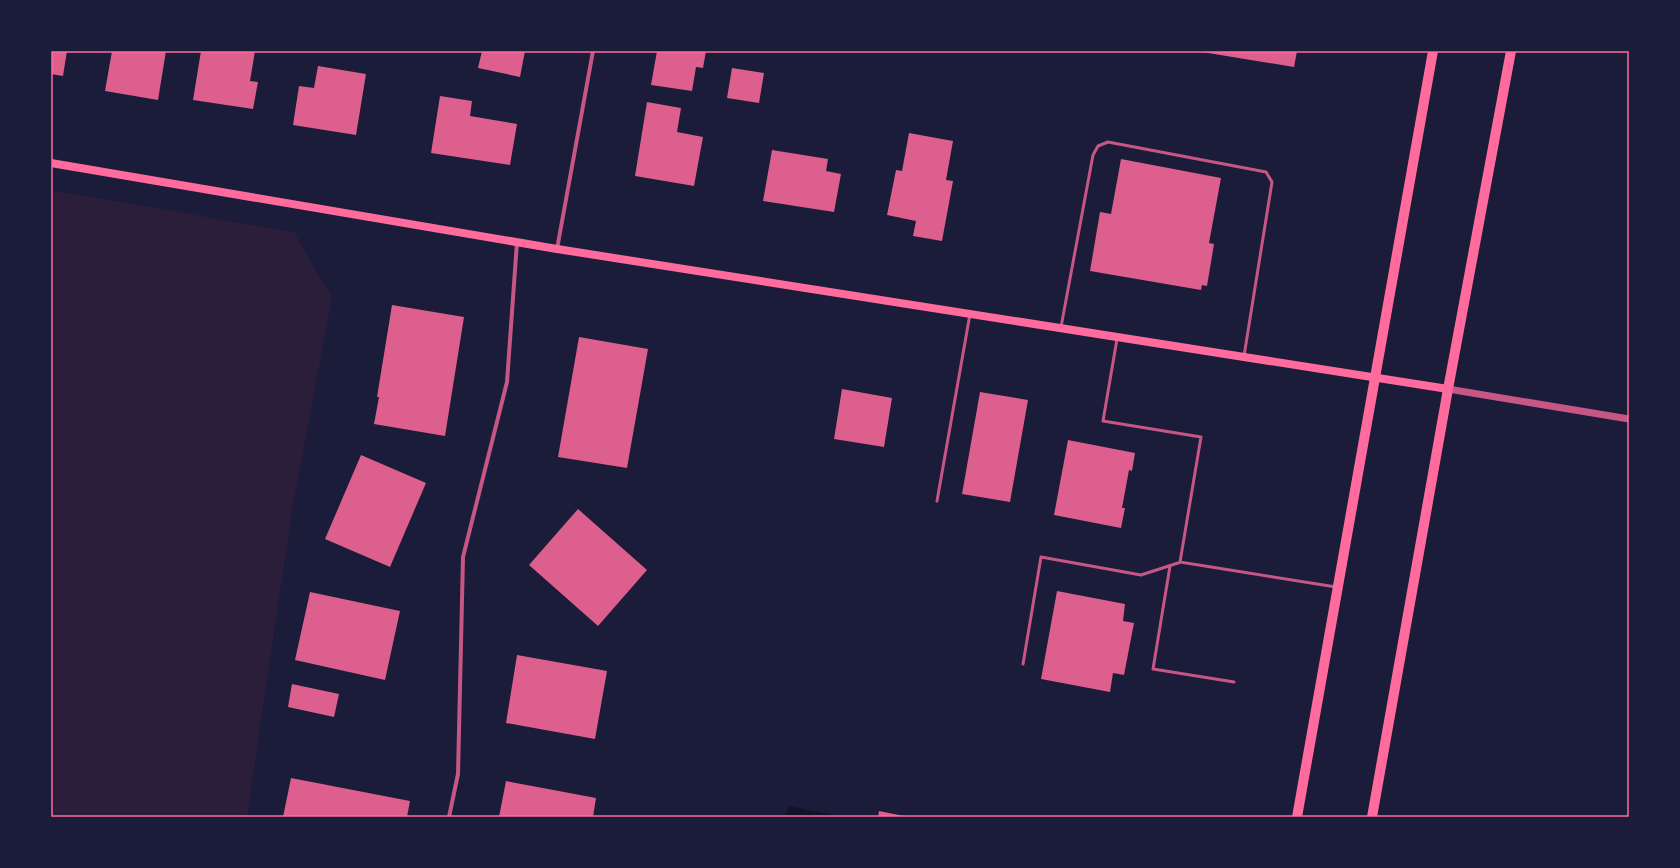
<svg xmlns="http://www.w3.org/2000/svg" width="1680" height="868" viewBox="0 0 1680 868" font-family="Overpass,sans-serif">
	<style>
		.green { fill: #2a1e3b }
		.water { fill: #12122b }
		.building { fill: #dd5f8e }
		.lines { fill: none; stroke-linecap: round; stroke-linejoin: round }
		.service { stroke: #c65784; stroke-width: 3 }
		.minor { stroke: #c65784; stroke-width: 4 }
		.tertiary { stroke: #c65784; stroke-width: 7 }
		.secondary { stroke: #ff6b9d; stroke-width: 8 }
		.primary { stroke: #ff6b9d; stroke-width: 10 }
		.neatline { fill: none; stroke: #ff6b9d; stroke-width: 1.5 }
	</style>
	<rect width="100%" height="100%" fill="#1b1b3a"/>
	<path class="green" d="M51,190L294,232L332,298L292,511L247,817H51Z"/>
	<path class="water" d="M788,806L843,817H786Z"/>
	<path class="building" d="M51,51H67L63,76L51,74Z
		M112,51H166L158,100L105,91Z
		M201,51H255L250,81L258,82L253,109L193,100Z
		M482,51H525L520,77L478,68Z
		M657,51H706L703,68L696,67L692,91L651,85Z
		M1196,51H1297L1294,67Z
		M318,66L366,74L356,135L293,125L299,86L314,88Z
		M732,68L764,73L759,103L727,98Z
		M440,96L472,101L470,116L517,124L510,165L431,153Z
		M647,102L681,108L677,132L703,137L694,186L635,176Z
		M909,133L953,141L946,180L953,181L942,241L913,236L916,221L887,215L896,170L902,171Z
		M772,150L828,159L826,171L841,174L834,212L763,201Z
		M1121,159L1221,178L1209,243L1214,244L1207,286L1202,285L1201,290L1090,271L1100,212L1111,214Z
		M392,305L464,317L445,436L374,424L379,397H377Z
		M579,337L648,349L627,468L558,457Z
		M842,389L892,398L884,447L834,439Z
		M980,392L1028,400L1010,502L962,494Z
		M1068,440L1135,453L1132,471L1129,470L1122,508H1125L1121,528L1054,515Z
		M361,455L426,483L390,567L325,539Z
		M578,509L647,570L598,626L529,565Z
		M1057,591L1125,604L1123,621L1134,623L1124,675L1113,673L1110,692L1041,679Z
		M310,592L400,611L385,680L295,660Z
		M517,655L607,671L595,739L506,723Z
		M292,684L339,694L334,717L288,707Z
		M291,778L410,801L407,817H283Z
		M506,781L596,798L593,817H499Z
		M879,811L904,816V817H878Z"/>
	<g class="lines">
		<path class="service" d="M1061,327L1093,155L1098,146L1108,142L1266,172L1272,182L1244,356
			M1117,339L1103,421L1201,437L1180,562L1336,587
			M937,501L970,314
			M1170,566L1153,669L1234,682
			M1023,664L1041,557L1141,575L1181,562"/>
		<path class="minor" d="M557,249L593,51
			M449,817L458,774L463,557L507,382L517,242"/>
		<path class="tertiary" d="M1448,389L1629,419"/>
		<path class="secondary" d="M51,163L557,249L1448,389"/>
		<path class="primary" d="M1297,817L1433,51
			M1372,817L1448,389L1511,51"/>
	</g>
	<rect width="1680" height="868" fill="none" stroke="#1b1b3a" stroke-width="104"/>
	<rect x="52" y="52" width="1576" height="764" class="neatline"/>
</svg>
